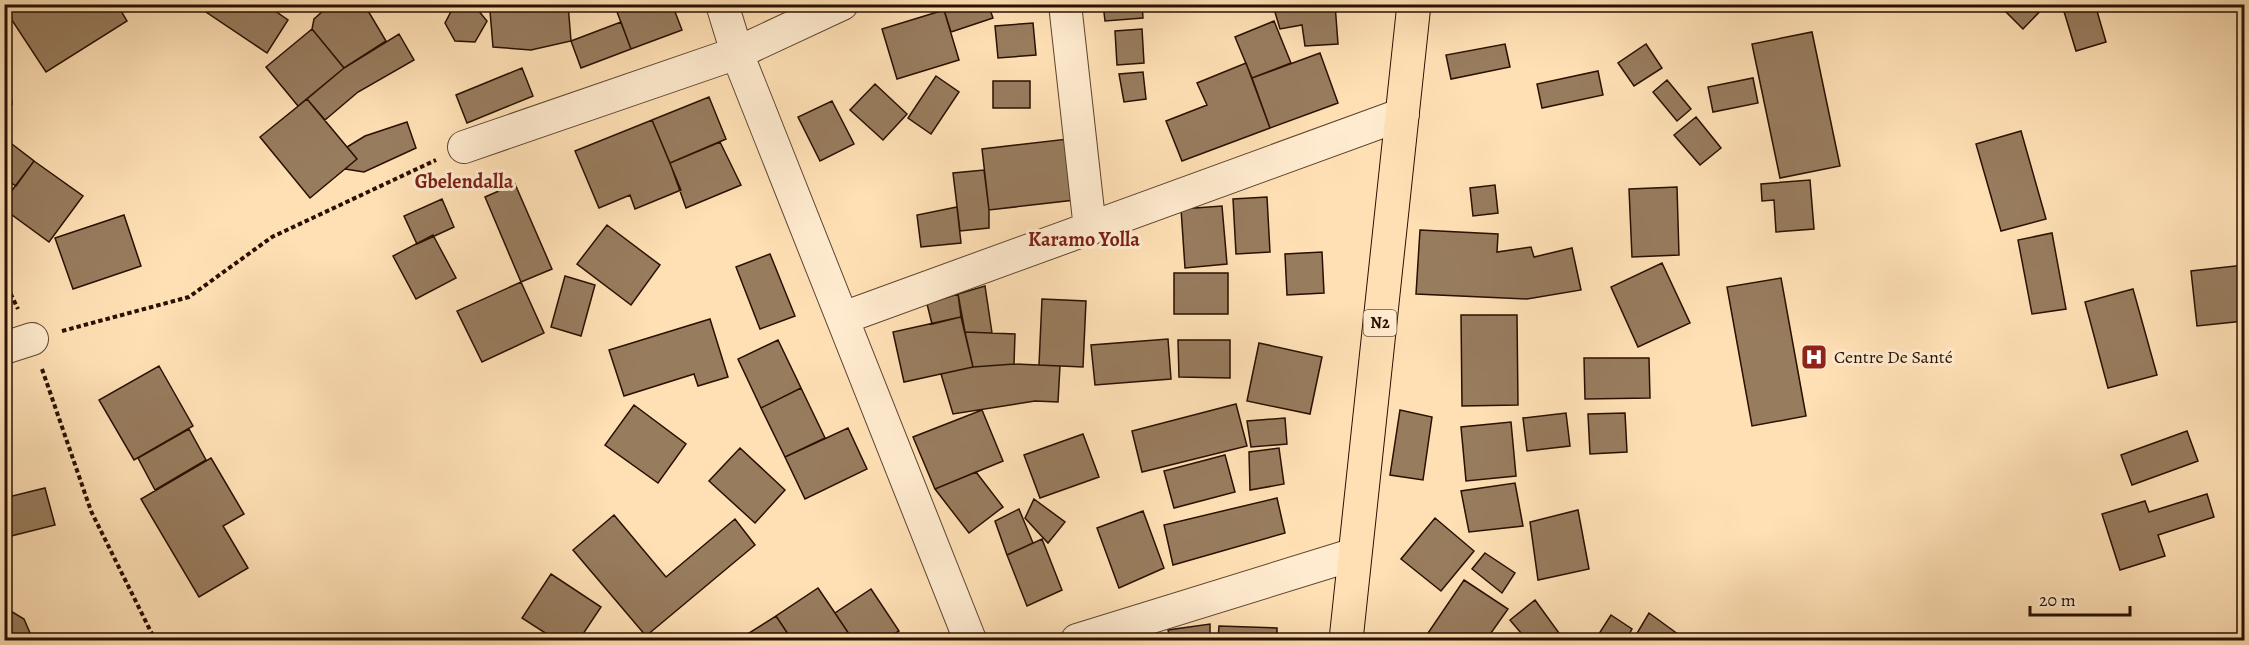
<svg xmlns="http://www.w3.org/2000/svg" width="2249" height="645" viewBox="0 0 2249 645" font-family="Alegreya,serif">
	<style>
		.building { fill: #987c5e; stroke: #291000; stroke-width: 1.5 }
		.lines { fill: none; stroke-linecap: round; stroke-linejoin: round }
		.street-casing { stroke: #5e442d; stroke-width: 34 }
		.highway-casing { stroke: #291000; stroke-width: 35 }
		.path { stroke: #291000; stroke-width: 4; stroke-dasharray: 4.5 3; stroke-linecap: butt }
		.street { stroke: #ffebcf; stroke-width: 32 }
		.highway { stroke: #ffe0b5; stroke-width: 33 }
		.labels { text-anchor: middle; dominant-baseline: central; stroke-width: 6; stroke-linejoin: round; paint-order: stroke }
		.shield { fill: #ffebcf; stroke: #69523e; stroke-width: 1.5 }
		.shield-label { font-size: 16px; font-weight: bold; fill: #291000 }
		.poi-label { font-size: 18px; fill: #291000; stroke: #ffebcf; text-anchor: start }
		.neighbourhood-label { font-size: 20px; font-weight: bold; fill: #7a1f14; stroke: #ffebcf }
	</style>
	<rect width="100%" height="100%" fill="#ffe0b5"/>
	<filter id="stains"><feTurbulence type="fractalNoise" baseFrequency=".00333" numOctaves="4"/><feColorMatrix values="0 0 0 0 .2 0 0 0 0 .09 0 0 0 0 .02 0 0 0 .5 -.17"/></filter>
	<radialGradient id="worn" r=".72"><stop offset=".6" stop-color="#630" stop-opacity="0"/><stop offset="1" stop-color="#630" stop-opacity=".3"/></radialGradient>
	<path class="building" d="M4,4H117L127,21L46,72L4,8Z
		M211,4H265L288,20L267,53L206,12Z
		M331,4H364L386,41L344,68L312,29L314,19Z
		M473,4L487,21L475,42L455,41L445,23L454,6Z
		M512,4H535L513,8Z
		M535,4H568L571,41L531,50L493,47L490,11Z
		M614,4H672L682,30L631,49Z
		M963,4H988L993,18L951,32L944,10Z
		M1103,4H1142L1143,18L1105,21Z
		M1284,4H1335L1338,44L1305,46L1302,25L1280,29L1274,9Z
		M1998,4H2044L2045,6L2023,29Z
		M2095,4L2106,42L2076,51L2062,5Z
		M944,10L959,60L897,79L882,29Z
		M1274,21L1291,63L1252,78L1235,37Z
		M621,22L631,49L581,68L571,41Z
		M1033,23L1036,55L998,58L995,26Z
		M312,29L344,68L298,106L266,67Z
		M1142,29L1144,63L1117,65L1115,31Z
		M1812,32L1840,166L1780,178L1752,44Z
		M399,34L414,60L358,92L325,120L307,99L344,68Z
		M1505,44L1510,67L1451,79L1446,55Z
		M1646,44L1662,68L1634,86L1618,63Z
		M1320,53L1338,103L1270,128L1252,78Z
		M4,57H7L12,104L4,105Z
		M1246,63L1270,128L1182,161L1166,121L1207,105L1197,83Z
		M522,68L533,96L467,123L456,95Z
		M1598,71L1603,95L1542,108L1537,84Z
		M1143,72L1146,99L1124,102L1119,74Z
		M936,76L959,92L931,134L908,118Z
		M1753,78L1758,103L1713,112L1708,87Z
		M1667,80L1691,109L1677,121L1653,92Z
		M993,81H1030V108H993Z
		M875,84L907,114L883,140L850,110Z
		M709,97L726,139L670,163L652,120Z
		M307,99L357,159L310,198L260,137Z
		M832,101L854,144L820,161L798,117Z
		M1696,117L1721,148L1700,165L1674,135Z
		M652,120L681,190L635,209L630,195L599,208L575,151Z
		M407,122L416,148L364,172L345,169L357,159L347,147L365,136Z
		M2021,131L2046,219L2001,231L1976,144Z
		M1068,139L1075,200L989,210L982,149Z
		M8,141L34,161L16,186L4,178V146Z
		M720,142L741,185L686,208L670,163Z
		M34,161L83,196L49,242L4,209V201Z
		M984,170L989,210V228L960,231L953,173Z
		M1810,180L1814,229L1776,232L1774,200L1762,201L1761,184Z
		M515,184L552,269L521,282L485,197Z
		M1495,185L1498,213L1473,216L1470,188Z
		M1677,187L1679,255L1632,257L1629,189Z
		M1267,197L1270,252L1236,254L1233,199Z
		M442,199L454,227L417,244L404,216Z
		M1222,206L1227,264L1185,268L1181,209Z
		M957,207L961,243L921,247L917,215Z
		M124,215L141,266L73,289L55,238Z
		M607,225L660,265L631,305L577,264Z
		M1420,230L1498,234L1497,252L1531,247L1534,257L1572,248L1581,290L1527,299L1416,294Z
		M2052,233L2066,309L2032,314L2018,240Z
		M433,235L456,278L416,299L393,256Z
		M1322,252L1324,293L1287,295L1285,254Z
		M770,254L795,316L760,329L736,267Z
		M1662,263L1690,323L1638,347L1611,287Z
		M2244,265V321L2197,326L2191,271Z
		M1174,273H1228V314H1174Z
		M565,276L595,285L581,336L551,327Z
		M1781,278L1806,416L1752,426L1727,287Z
		M521,282L544,333L482,362L457,311Z
		M985,286L992,333L965,332L958,294Z
		M2133,289L2157,375L2108,388L2085,302Z
		M958,294L961,317L932,324L927,304Z
		M1042,299L1086,301L1083,367L1039,365Z
		M1461,315H1517L1518,405L1462,406Z
		M961,317L973,367L904,382L893,332Z
		M710,319L728,377L698,386L694,374L624,396L609,350Z
		M965,332L1015,334L1014,364L973,367Z
		M1168,339L1171,379L1095,385L1091,345Z
		M778,340L801,388L761,408L738,359Z
		M1178,340H1230V378L1179,377Z
		M1259,343L1322,357L1310,414L1247,401Z
		M1584,358H1649L1650,398L1585,399Z
		M1014,364L1060,366L1058,402L1035,401L953,414L941,374L973,367Z
		M159,366L193,426L134,460L99,400Z
		M801,388L825,438L785,457L761,408Z
		M1236,404L1247,446L1142,472L1132,431Z
		M634,405L686,444L658,483L605,445Z
		M982,410L1003,461L935,489L913,437Z
		M1400,410L1432,417L1423,480L1390,475Z
		M1566,413L1570,446L1527,451L1523,418Z
		M1625,413L1627,452L1590,454L1588,414Z
		M1285,418L1287,444L1251,447L1247,421Z
		M1511,422L1516,476L1466,481L1461,427Z
		M848,428L867,469L805,499L785,457Z
		M189,429L206,460L155,490L138,458Z
		M2187,431L2198,461L2132,485L2121,455Z
		M1083,434L1099,477L1040,498L1024,455Z
		M740,448L785,490L755,523L709,481Z
		M1279,448L1284,484L1250,490L1249,452Z
		M1225,455L1235,492L1174,508L1164,471Z
		M211,458L244,514L223,526L248,568L199,597L141,499Z
		M976,472L1003,507L969,533L935,489Z
		M1515,483L1523,526L1469,532L1461,491Z
		M45,488L55,525L7,537L4,526V498Z
		M2207,494L2214,517L2158,535L2165,556L2120,570L2102,514L2145,501L2149,512Z
		M1277,498L1285,533L1173,565L1164,525Z
		M1034,499L1065,522L1048,543L1025,518Z
		M1019,509L1033,543L1007,555L995,521Z
		M1578,510L1589,569L1538,580L1530,522Z
		M1143,511L1164,568L1119,588L1097,528Z
		M614,515L666,577L735,519L755,545L646,636L573,550Z
		M1435,518L1474,551L1441,591L1401,559Z
		M1042,539L1062,590L1027,606L1007,555Z
		M1485,553L1515,573L1502,593L1472,569Z
		M551,574L601,607L579,640H556L522,618Z
		M1464,580L1508,609L1486,640H1432L1426,636Z
		M818,588L835,613L853,640H792L776,616Z
		M871,589L899,631L885,640H853L835,613Z
		M1535,600L1564,640H1527L1510,620Z
		M4,607L24,619L33,640H4Z
		M1649,613L1686,640H1633Z
		M1611,615L1632,629L1626,640H1595Z
		M776,616L792,640H738Z
		M1210,624V640H1170L1168,630Z
		M1219,626L1277,628V640H1218Z
		M448,635L453,640H442Z"/>
	<g class="lines">
		<defs>
			<path id="street" d="M722,4L737,53L970,640
				M1065,4L1090,229
				M464,147L737,53L842,4
				M843,318L1403,114
				M4,348L32,339
				M1077,640L1355,554"/>
			<path id="highway" d="M1346,640L1414,4"/>
		</defs>
		<use href="#street" class="street-casing"/>
		<use href="#highway" class="highway-casing"/>
		<path class="path" d="M4,280L18,309
			M62,331L189,297L272,237L436,160
			M42,369L91,511L155,640"/>
		<use href="#street" class="street"/>
		<use href="#highway" class="highway"/>
	</g>
	<defs>
		<symbol id="hospital-square" viewBox="-11 -11 22 22"><rect x="-9" y="-9" width="18" height="18" rx="4" fill="#8f2418" stroke="#ffebcf"/><path d="M-5-5h3v3.5h4V-5h3V5h-3V1.5h-4V5h-3Z" fill="#fff"/></symbol>
	</defs>
	<g fill-rule="evenodd">
		<use href="#hospital-square" x="1799" y="342" width="30" height="30"/>
	</g>
	<g class="labels">
		<rect class="shield" x="1363.5" y="310" width="33" height="26" rx="4.5"/>
		<g class="shield-label">
			<text x="1380" y="323">N2</text>
		</g>
		<g class="poi-label">
			<text x="1834" y="357">Centre De Santé</text>
		</g>
		<g class="neighbourhood-label">
			<text x="464" y="181">Gbelendalla</text>
			<text x="1084" y="239">Karamo Yolla</text>
		</g>
	</g>
	<rect width="2249" height="645" fill="none" stroke="#ffe0b5" stroke-width="24"/>
	<rect x="6" y="6" width="2237" height="633" fill="none" stroke="#291000" stroke-width="3"/>
	<rect x="12" y="12" width="2225" height="621" fill="none" stroke="#291000" stroke-width="1.5"/>
	<path d="M2030 606v9h100v-9" fill="none" stroke="#291000" stroke-width="3"/>
	<text x="2039" y="606" font-size="18" fill="#291000" stroke="#ffebcf" stroke-width="4.5" paint-order="stroke">20 m</text>
	<rect width="100%" height="100%" filter="url(#stains)"/>
	<rect width="100%" height="100%" fill="url(#worn)"/>
</svg>
